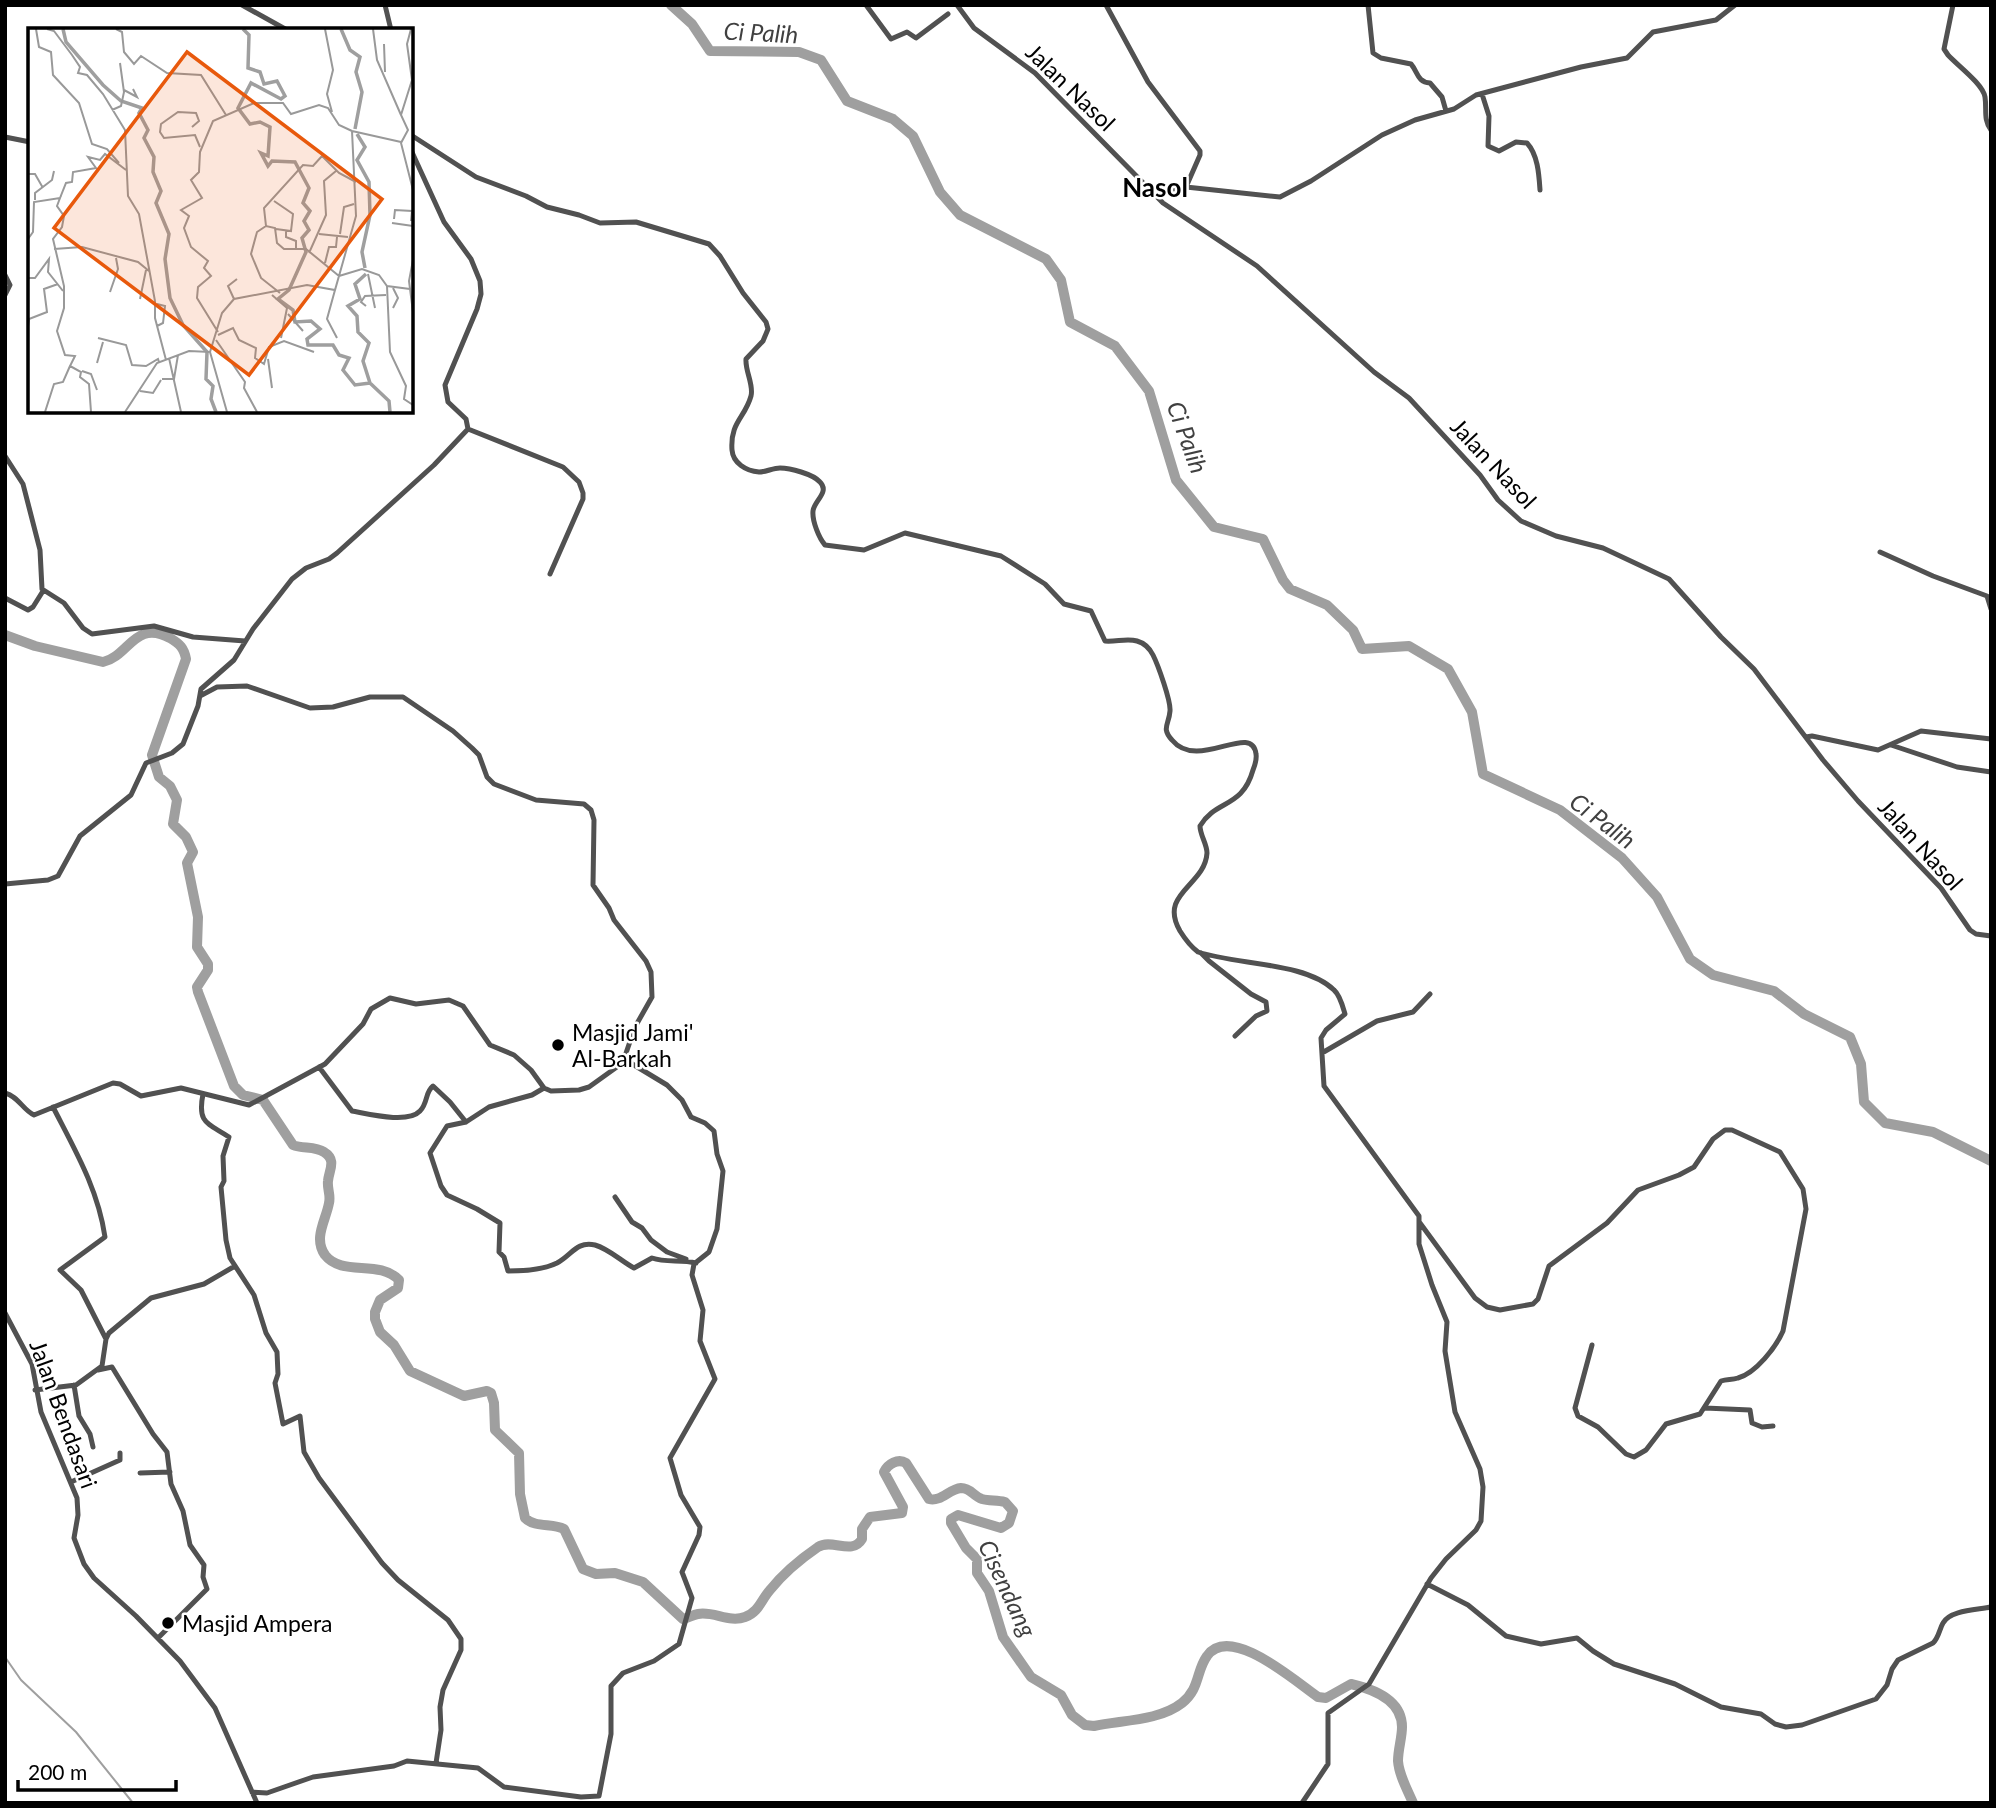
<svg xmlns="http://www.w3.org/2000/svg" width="1996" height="1808" viewBox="0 0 1996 1808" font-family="Lato,sans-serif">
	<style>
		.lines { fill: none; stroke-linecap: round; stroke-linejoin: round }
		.stream { stroke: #9f9f9f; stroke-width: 2 }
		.river { stroke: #9f9f9f; stroke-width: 10 }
		.minor { stroke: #515151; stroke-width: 5 }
		.poi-dot { fill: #000; stroke: #fff; stroke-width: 2.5 }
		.labels { text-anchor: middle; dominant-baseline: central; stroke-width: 5; stroke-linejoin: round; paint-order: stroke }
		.street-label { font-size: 23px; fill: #000; stroke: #fff }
		.poi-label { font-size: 23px; fill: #000; stroke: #fff; text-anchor: start }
		.water-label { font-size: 24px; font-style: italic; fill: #404040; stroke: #fff }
		.quarter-label { font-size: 26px; font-weight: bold; fill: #000; stroke: #fff }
		.inset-river { fill: none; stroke: #9f9f9f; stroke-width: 3.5 }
		.inset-road { fill: none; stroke: #999; stroke-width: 2 }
		.view { fill: #e8590c; fill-opacity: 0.15; stroke: #e8590c; stroke-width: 3.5 }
		.inset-edge { fill: none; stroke: #000; stroke-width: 3.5 }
	</style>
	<rect width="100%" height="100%" fill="#fff"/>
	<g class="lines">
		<path class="stream" d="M5,1657L21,1680L76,1732L133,1803"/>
		<path class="river" d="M671,5L692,24L710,51L799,52L821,60L847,101L893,119L913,136L940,192L960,215L1046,259L1061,280L1070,322L1115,346L1149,391L1176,480L1214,527L1263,539L1283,580L1290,589L1327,605L1353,630L1362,649L1409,646L1448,669L1472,712L1483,774L1560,810L1622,858L1657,897L1690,959L1713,975L1774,991L1804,1014L1850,1037L1861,1064L1864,1102L1885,1123L1933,1132L1991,1161
			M5,635L35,646L103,662C129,656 135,619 170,638C180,644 184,648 186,659L152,755L159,777L170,786L177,800L173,824L186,837L193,852L187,863L198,917L197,947L208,964V970L197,987L198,992L234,1086L243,1095L263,1100L293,1145C302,1149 315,1146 324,1152C337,1160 329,1170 328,1181C327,1189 331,1195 329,1203C326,1220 313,1238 325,1255C342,1277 379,1259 399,1280L398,1288L380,1300L375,1312V1319L380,1332L394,1345L410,1371L464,1396L487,1391L491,1393L494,1403L495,1430L519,1453L520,1494L525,1518C535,1528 552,1523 564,1529L583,1569L596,1574L615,1573L643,1582L683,1619C689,1618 692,1615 698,1614C714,1611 729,1623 745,1617C759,1612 761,1600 770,1590C782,1575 802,1558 818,1547C832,1538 852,1556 862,1539V1529L870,1517L902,1513L903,1507L884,1472C888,1464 898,1458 906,1463L929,1499C941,1502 949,1489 961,1488C971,1488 973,1496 982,1499C989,1501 997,1500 1005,1502L1013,1511L1009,1523L1001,1528L958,1515L951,1519V1523L966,1548L977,1559V1573L989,1591L1003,1637L1031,1677L1061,1695L1072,1715L1085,1725L1094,1726C1122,1720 1159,1721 1182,1703C1200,1689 1196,1671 1207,1656C1230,1623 1296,1682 1318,1697L1326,1698L1351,1684C1373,1689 1402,1700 1402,1727C1402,1738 1398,1749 1398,1761C1399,1775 1407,1789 1413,1803"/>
		<path class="minor" d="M242,5L287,30
			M385,5L391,30
			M866,5L891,39L907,32L916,38L948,14
			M957,5L974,28L1035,73L1163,203L1257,266L1374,372L1409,398L1480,475L1498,500L1521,521L1556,536L1603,548L1669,579L1721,637L1754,669L1823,760L1858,801L1941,888L1970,930L1976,934L1991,936
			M1106,5L1148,82L1200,151V155L1186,187
			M1368,5L1373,53L1381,58L1411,64C1418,72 1417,82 1430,83L1442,97L1446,111
			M1953,5L1944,49L1948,55C1957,65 1983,84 1985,97C1987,110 1983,119 1991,130
			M1482,94L1489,116L1488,146L1499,151L1516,142L1527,143C1538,155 1539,175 1540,190
			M411,135L476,177L526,196L547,207L579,215L600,223L636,222L709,244L720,256L743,293L766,322L768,329L763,341L746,359C745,371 754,385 751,396C745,418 730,422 732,450C733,463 746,471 759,472C766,472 773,468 780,468C790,468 813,474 820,482C830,492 814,501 813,511C812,521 819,538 825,545L864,550L905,533L1001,556L1045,584L1064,604L1091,611L1105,641C1116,642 1127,638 1137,641C1144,643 1150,649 1153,655C1158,665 1171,701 1170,711C1169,725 1161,728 1172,740C1198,772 1252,721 1256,754C1257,760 1255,765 1253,770C1242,809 1216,799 1200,826C1200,835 1207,844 1207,853C1205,886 1158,893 1180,931C1185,939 1190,946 1198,952C1237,965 1305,962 1334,990C1340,995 1343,1007 1345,1014L1326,1030L1321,1038L1324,1086L1419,1216V1244L1432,1285L1447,1322L1445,1351L1455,1412L1480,1469L1483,1487L1481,1521L1476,1530L1446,1559L1431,1578L1369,1684L1328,1713V1764L1302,1803
			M5,137L30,142
			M1153,192L1186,187L1280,197L1311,181L1382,135L1415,120L1454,109L1476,95L1581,67L1627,58L1653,32L1716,20L1735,5
			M5,275L10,285L5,295
			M468,429L563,467L579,482L583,493V499L550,574
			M5,456L23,484L40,550L42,589L64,603L83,628L92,634L154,626L193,637L245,641
			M1880,552L1933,576L1987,596L1991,609
			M5,598L28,610L33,607L43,591
			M1806,737L1812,736L1878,750L1921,731L1991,739
			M1891,745L1957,767L1991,772
			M5,884L48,880L58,876L80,836L131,795L146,763L172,753L183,744L198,706L201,689L234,660L253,629L292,579L306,568L329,559L337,553L434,465L468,429L466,419L448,402L445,385L477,309L481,294L480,281L471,259L444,222L411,150
			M1201,953L1209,961L1251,994L1266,1002L1267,1011L1256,1016L1235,1036
			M1322,1053L1377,1021L1413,1012L1430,994
			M319,1067L352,1111C369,1114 408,1124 420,1111C428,1103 425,1092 433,1086L450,1102L466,1122
			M544,1088L532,1095L489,1107L466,1122L447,1126L430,1153L441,1186L447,1195L477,1209L500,1223L499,1252L504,1257L508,1271C524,1271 543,1270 557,1263C572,1255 576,1241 595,1245C609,1249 621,1261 634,1268L652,1258C666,1263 681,1259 696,1263
			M5,1093C18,1096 23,1110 34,1115L113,1083L120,1084L141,1096L181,1088L249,1105L325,1064L363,1024L371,1009L390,998L416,1004L449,1000L463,1006L490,1045L514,1055L531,1070L544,1088L551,1091L579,1090L589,1087L621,1064L625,1056L635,1027L652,997L651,972L646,961L614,920L609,908L593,885L594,820L591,810L584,804L536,800L494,784L487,777L479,755L472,748L453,731L403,697H370L333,707L310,708L247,686L217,687L200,696
			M203,1094C197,1124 208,1123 229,1137L223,1156L224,1181L221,1187L226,1240L230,1258L254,1295L266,1333L277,1352L278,1374L275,1383L283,1424L300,1416L304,1452L319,1478L382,1563L398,1580L448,1620L461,1639V1650L443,1690L440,1707L441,1730L436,1763
			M53,1107C75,1150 98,1189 105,1237L60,1270L81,1290L106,1339
			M615,1197L632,1222L642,1228L651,1240L667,1252L686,1259
			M1420,1223L1475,1298L1487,1307L1500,1310L1533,1304L1538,1299L1549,1266L1607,1223L1638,1190L1679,1175L1694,1167L1713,1139L1725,1130H1732L1780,1152L1803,1189L1806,1209L1783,1331C1776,1347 1756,1373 1738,1378C1732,1380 1727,1379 1721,1381L1700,1414L1666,1424L1646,1450L1634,1457L1626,1454L1598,1427L1578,1416L1575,1408L1592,1345
			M5,1313L32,1364L41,1412L77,1498L78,1515L74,1538L84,1564L94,1578L136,1616L180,1661L215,1708L257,1803
			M98,1370L112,1367L153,1434L167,1452L171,1484L183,1511L190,1545L204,1565L203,1577L207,1589L158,1638
			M74,1385L79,1416L90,1434L93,1447
			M35,1390L76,1385L102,1366L106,1339L109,1333L151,1298L204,1284L235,1266
			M1705,1408L1750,1410L1752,1423L1762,1427L1773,1426
			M140,1473L170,1472
			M71,1482L120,1460V1453
			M1427,1584L1468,1605L1506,1636L1541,1644L1577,1638L1593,1651L1614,1664L1675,1684L1721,1707L1761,1714L1775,1724L1786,1727L1802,1725L1876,1699L1887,1685L1892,1669L1898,1660L1933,1643C1939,1637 1939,1630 1943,1623C1950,1610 1977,1610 1991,1607
			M252,1792L267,1793L313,1777L394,1766L407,1761L478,1768L504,1787L581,1797L599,1796L611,1734V1686L623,1673L654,1661L679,1644L692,1598L682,1572L699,1535L700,1527L681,1495L670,1458L715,1379L700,1341L703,1310L692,1275L694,1264L709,1252L717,1229L723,1171L717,1154L714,1131L705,1123L691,1117L682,1100L667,1085L624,1059"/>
	</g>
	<g class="poi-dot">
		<circle cx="558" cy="1045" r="7"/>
		<circle cx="168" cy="1623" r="7"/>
	</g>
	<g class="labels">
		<g class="street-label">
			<text transform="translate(1071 87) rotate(44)">Jalan Nasol</text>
			<text transform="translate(1494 463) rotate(47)">Jalan Nasol</text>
			<text transform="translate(1921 844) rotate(48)">Jalan Nasol</text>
			<text transform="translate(64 1414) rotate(70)">Jalan Bendasari</text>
		</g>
		<g class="poi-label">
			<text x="572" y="1032">Masjid Jami'<tspan x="572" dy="26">Al-Barkah</tspan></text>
			<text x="182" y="1623">Masjid Ampera</text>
		</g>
		<g class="water-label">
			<text transform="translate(761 32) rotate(3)">Ci Palih</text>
			<text transform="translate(1188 437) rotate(70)">Ci Palih</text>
			<text transform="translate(1603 820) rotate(37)">Ci Palih</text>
			<text transform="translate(1008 1588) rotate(65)">Cisendang</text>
		</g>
		<g class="quarter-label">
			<text x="1155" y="187">Nasol</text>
		</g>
	</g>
	<g transform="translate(28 28)">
		<rect width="385" height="385" fill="#fff"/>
		<path class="inset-river" d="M35,1L38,14L75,57L93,73L114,80L111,85L120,102L116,110L126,129L125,144L133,163L128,175L141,206L137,231L142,270L155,297L179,324L178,351L185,358L183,371L188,384M215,1L221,7L220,40L232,44L236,56L249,53L257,68L253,71L223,55L210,80L222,96L232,94L242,99L240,128L233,125L240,138L244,133L267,134L281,160L275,175L282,183L276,193L281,202L274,210L278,224L261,262L250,271L265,282L267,294L283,293L292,301L279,311L280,317H305L311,327L321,330L315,342L327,357L342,355M313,1L322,22L332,29L328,44L334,64L327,101M329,106L337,119L329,132L341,154L342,187L334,224L337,240M338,246L327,256L332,271L320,278L329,288L330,304L341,315L335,333L342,355L361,373L362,384"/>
		<path class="inset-road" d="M8,1L11,19L23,24L25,47L51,75L64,116L79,121L91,135M19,1L26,3L44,27L52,39L50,45L59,47L75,66L97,102L100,168L111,186L127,273V290L138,332M88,1L94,4L96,24L106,36L113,28L139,45L173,47L198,87M297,1L305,42L299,66L304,84M345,1L349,32L373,87M383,1L379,16L384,52L373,87L380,102L373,115L385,162M356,16L357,44M96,62L109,69L105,61M84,82L93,78L96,64L92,35M164,99L171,93L168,85L150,84L133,96L132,104L136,110L167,107L172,119M324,103L373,114M0,146H7L15,160M32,170L38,155L44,154L45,144L68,140L60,129L72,132L77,126L98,142M7,172V165L24,152L26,143M246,173L265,186L263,203L248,201M366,191L367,182L384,183L383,193M364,195L385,198M238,198L236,180L275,137L285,138L294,128L311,145L328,154M258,203V209L268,213V220M291,206L320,209M312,206L316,179L326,176M0,211L5,204L6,174L32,170L29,178L36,188L34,199L25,211L36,258V280L29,303L37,327L47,328L42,338L53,344L52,349L61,356L63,384M26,221L54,219L110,234L121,243M281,225L298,187L296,153L308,143M385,232L381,253L385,284M297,235L301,219H308L309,209M340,246L347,280M311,248L334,241L351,247L359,258L382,261M0,250H7L21,231L20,244L35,263M359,258L362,324L378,358L376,371L385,377M365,260L370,270L365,280M307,262L299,291L309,310M82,264L90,241L88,230M252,265L233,250L223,226L229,204L238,198L247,200L249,215L256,221H278L311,248M244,267L259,280L253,310M112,271L118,242M206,271L200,258L209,251M129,276L137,278L135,295L129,298M338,278L333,274L337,268L358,267M260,286L275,303M0,298L1,291L19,284L16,261L30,256M190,304L169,270L170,259L183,248L176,240L180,233L163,219L156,200L161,188L153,182L174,170L163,152L171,144L172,124L185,93L226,75H255L263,86L291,77L300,80L311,97L324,103M190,307L205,300L211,312L228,320L227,330L236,336L241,319L256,313L286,324M70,310L98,317L104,337L118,338L130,331L131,334M188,312L217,354L216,360L229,384M182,324L199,384M141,330L153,384M240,331L244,360M69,335L75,314M54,343L63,346L69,362M134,351H146L150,327M112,363L125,365L133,352M17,384L26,356L35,354L42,338M97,384L129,335L161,323L182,324L194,285L206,271L279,257L307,262L328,188L324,103"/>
		<path class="view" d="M159,24L354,171L221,347L26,200Z"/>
		<rect width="385" height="385" class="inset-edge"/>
	</g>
	<rect width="1996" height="1808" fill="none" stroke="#000000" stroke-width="14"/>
	<path d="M18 1780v10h158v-10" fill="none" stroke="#000000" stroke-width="3.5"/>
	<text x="28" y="1780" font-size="21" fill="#000000" stroke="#ffffff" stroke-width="5" paint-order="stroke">200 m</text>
</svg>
